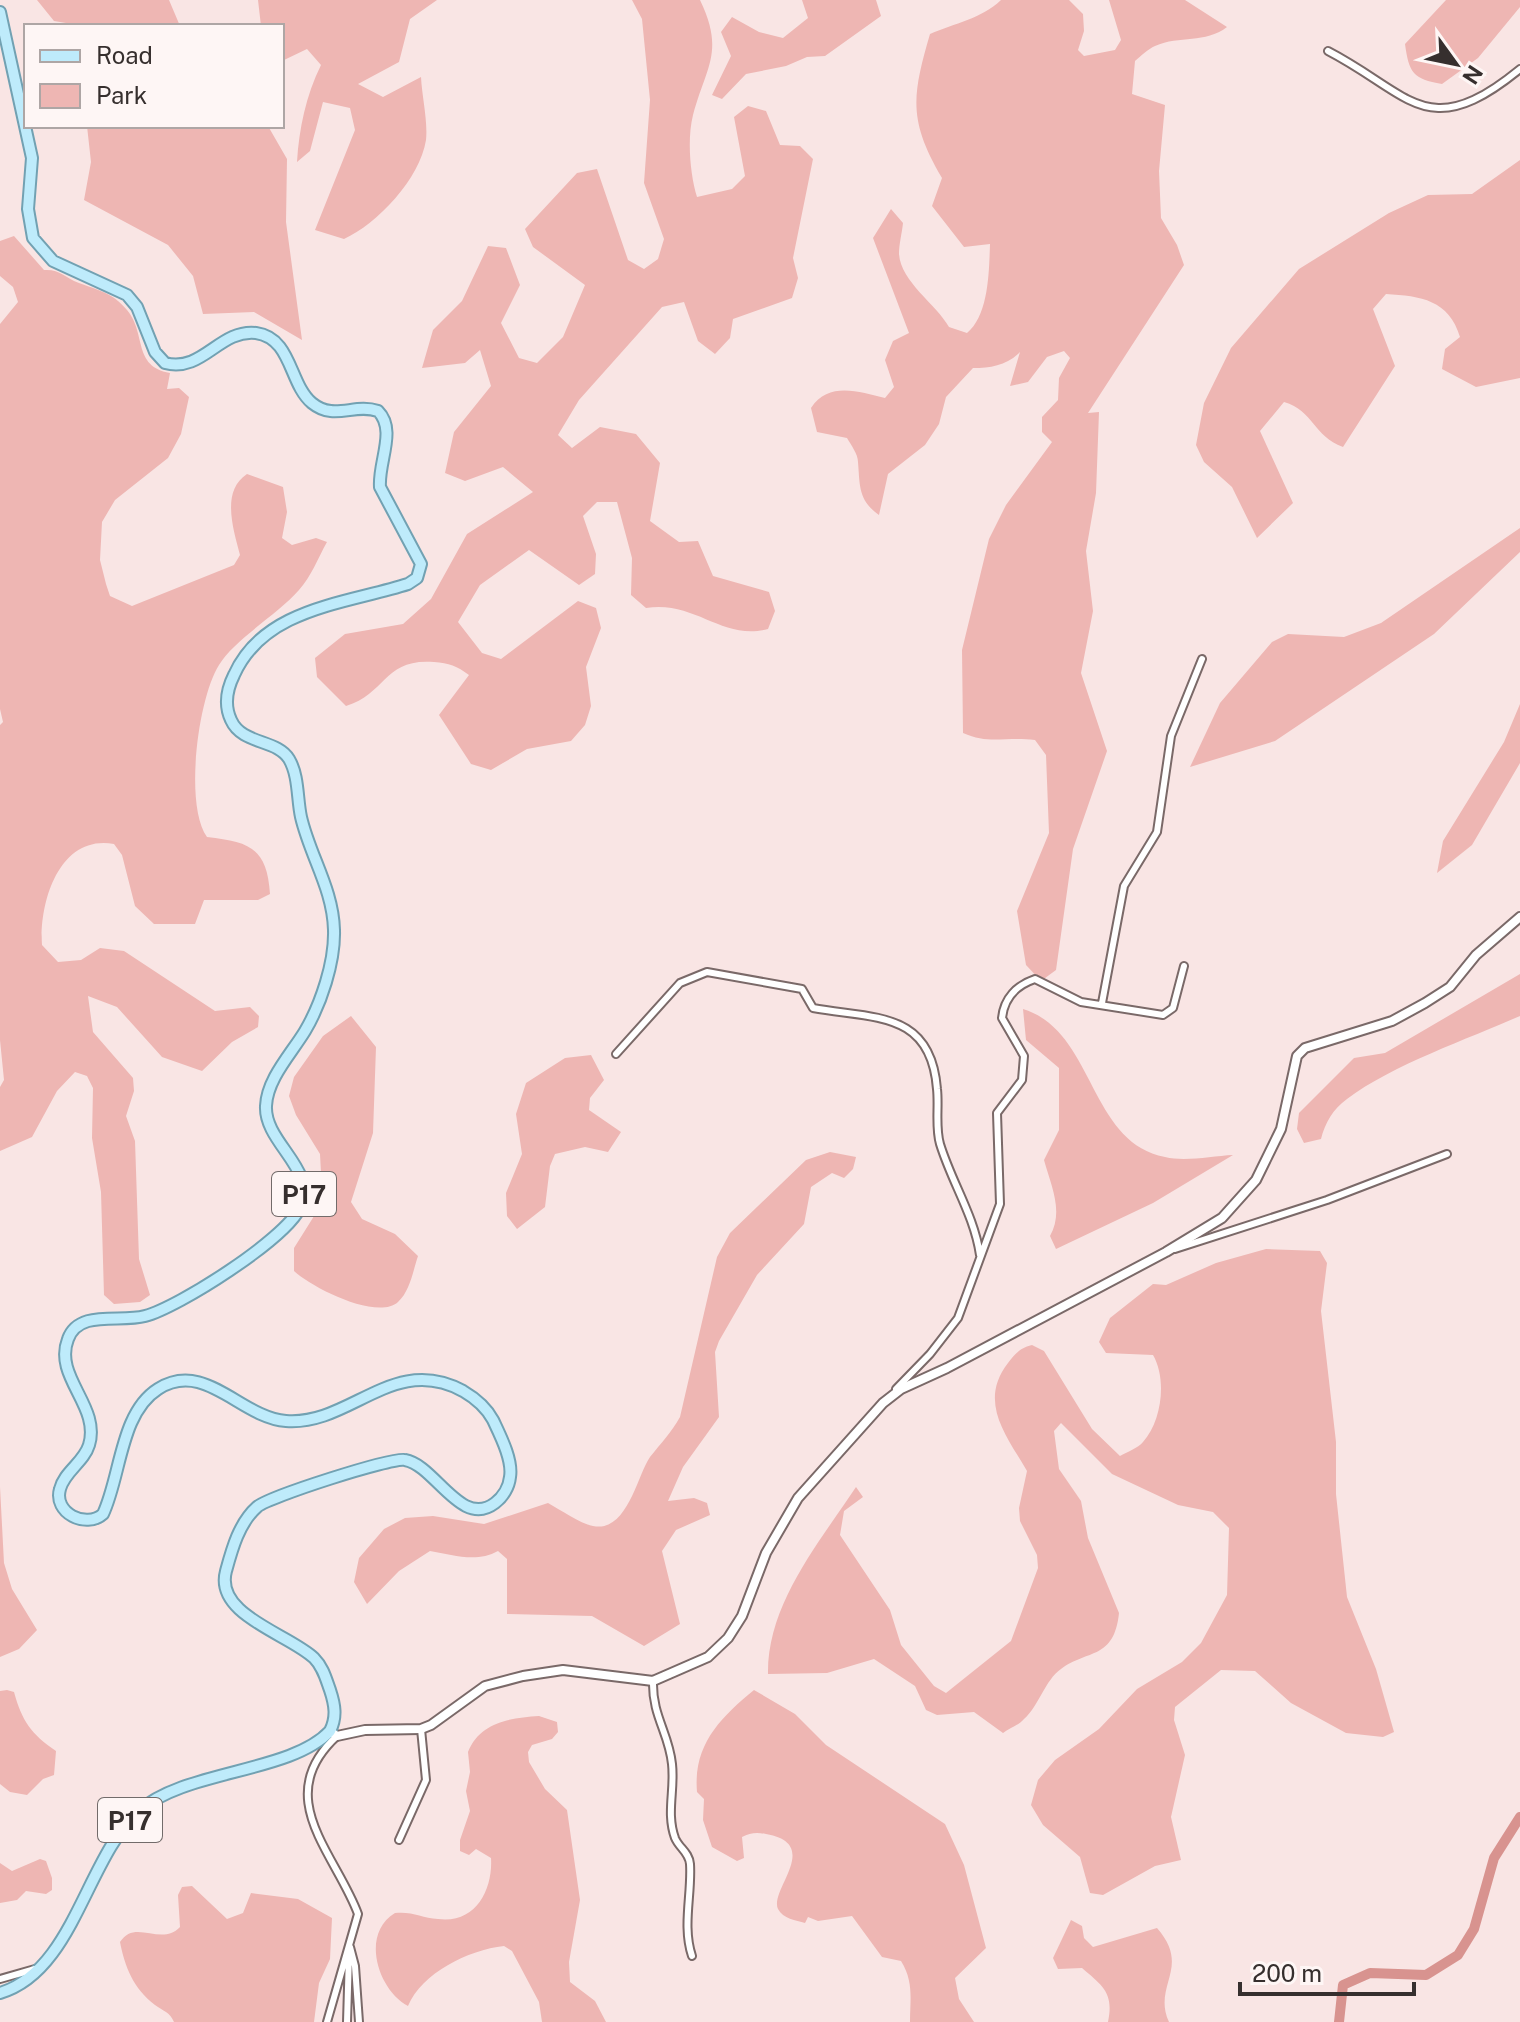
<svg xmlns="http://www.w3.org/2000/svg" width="1520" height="2022" viewBox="0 0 1520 2022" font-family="'Public Sans',sans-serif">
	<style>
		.green { fill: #eeb6b3 }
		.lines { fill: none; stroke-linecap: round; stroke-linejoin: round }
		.river { stroke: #d8938f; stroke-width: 10 }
		.minor-casing { stroke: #7a6968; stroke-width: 10 }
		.tertiary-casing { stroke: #7a6968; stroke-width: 12 }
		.primary-casing { stroke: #72a1b2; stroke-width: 14 }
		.minor { stroke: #fff; stroke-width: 6 }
		.tertiary { stroke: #fff; stroke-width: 8 }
		.primary { stroke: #beebfb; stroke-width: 10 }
		.labels { text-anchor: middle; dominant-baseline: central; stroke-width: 6; stroke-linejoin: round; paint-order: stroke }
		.shield { fill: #fef6f5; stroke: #726b6a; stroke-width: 2 }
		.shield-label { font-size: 26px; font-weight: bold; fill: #362f2e }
	</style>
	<rect width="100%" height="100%" fill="#f9e5e4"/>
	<path class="green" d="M37,0H169L180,26H84L54,21Z
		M258,0H437L410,19L399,62L358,84L383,97L421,77C422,97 428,121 426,140C420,179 377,224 344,239L315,230L355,130L350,108L323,102L310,151L297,162C299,129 306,95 321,65L307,49L282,61V26H261Z
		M632,0H700C725,52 706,66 693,115C687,139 690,174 697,197L732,189L745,176L734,117L748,106L766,111L780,145L800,146L813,159L793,258L798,278L792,298L733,319L730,338L715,354L698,341L684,302L662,307L579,400L558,435L572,448L600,427L636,434L660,463L650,521L679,542L698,541L713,576L769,592L775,611L768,629C722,641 695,600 646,608L631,595L632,558L617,502H597L583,516L596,554L595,574L579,585L529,550L480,585L458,622L482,653L501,659L578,601L596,608L601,628L586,667L591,706L585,725L571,741L527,749L491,770L471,764L439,715L469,675C457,666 449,663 434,662C384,658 387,693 346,706L317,677L315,658L345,634L403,624L431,599L467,534L533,492L503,467L465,481L445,473L454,432L491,386L480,350L465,363L422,368L433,330L462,301L488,246L506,248L520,285L501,323L519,358L537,363L563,337L585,285L533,247L525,229L577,173L597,169L628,260L644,269L658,259L664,239L644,183L650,100L642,19Z
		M802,0H876L881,16L825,56L807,57L786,66L746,74L722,99L712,95L731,56L721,32L732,17L759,32L783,38L808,18Z
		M1001,0H1069L1083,14L1084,31L1078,50L1084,56L1115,50L1121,40L1109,0H1185L1227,27C1205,44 1180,35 1155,46C1148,49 1141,56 1135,61L1132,94L1165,105L1159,171L1161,218L1177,245L1184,265L1088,413L1099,412L1096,493L1086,551L1093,611L1081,673L1107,751L1073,849L1056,970L1041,981L1026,965L1017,911L1049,833L1046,755L1035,740C1006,736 990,745 963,733L962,650L989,539L1006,505L1052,442L1042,432V417L1058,400L1059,378L1070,358L1064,351L1047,357L1028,382L1010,386L1020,352C1007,365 991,368 973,368L946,397L939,424L925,445L888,474L879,515C858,500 860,486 858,462C858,454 851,445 847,438L817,432L811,408C829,381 859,392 885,398L894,387L885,360L893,341L909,333L873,238L891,209L903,223C902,233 899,244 899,254C901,282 936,304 949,327L967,333C989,315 989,271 990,244L964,247L932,206L942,178C908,120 912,96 930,34C955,23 981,19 1001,0Z
		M1446,0H1520V7L1478,58L1442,84C1413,79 1409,73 1405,44Z
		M87,126H268L287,159L286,222L302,340L254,312L203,314L193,276L168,245L84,200L91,162Z
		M1520,160V378L1476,387L1442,369L1445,349L1460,337C1449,300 1421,296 1386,294L1373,309L1395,366L1343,447C1313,436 1314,411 1284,402L1260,431L1293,503L1257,538L1232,487L1204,462L1196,445L1204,403L1231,348L1299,269L1389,213L1428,195L1472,194Z
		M14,236L44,270C60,269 64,277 79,283C98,290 113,293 127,310C147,334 132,366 170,373L167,389L179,388L189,397L181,434L168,458L115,500L102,522L100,560L106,584L110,596L132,606L234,565L240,555C233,528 221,491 247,474L283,487L287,512L282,538L292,545L316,538L327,542C318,558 311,577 299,590C278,614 234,640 219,665C198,698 184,805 207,837C249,842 267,847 270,894L258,900H204L195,924H154L135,906L122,855L114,844C59,834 39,903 42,945L58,962L81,960L100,948L124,951L215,1011L250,1007L259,1016L258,1027L232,1042L202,1071L162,1057L117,1007L88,996L93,1032L133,1078L134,1091L126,1116L135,1141L139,1259L150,1295L140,1302L114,1304L104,1295L101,1192L92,1138L93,1088L87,1076L75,1072L57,1091L32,1137L0,1151V1087L4,1080L0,1040V725L3,722L0,709V324L18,302L13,287L0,276V241Z
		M1520,528V552L1434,634L1275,741L1190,767L1220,703L1272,642L1288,634L1344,637L1381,623Z
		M1520,704V763L1472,845L1437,873L1443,841L1504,742Z
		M1520,974V1016C1468,1039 1392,1065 1347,1099C1333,1109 1325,1123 1321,1139L1304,1143L1297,1129L1299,1113L1354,1058L1385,1053Z
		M1023,1009C1095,1031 1088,1142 1165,1157C1185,1162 1212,1156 1233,1155L1153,1203L1056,1249L1050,1236C1064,1211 1051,1186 1044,1160L1059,1130V1068L1026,1040Z
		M351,1016L376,1047L373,1133L351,1202L362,1219L395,1234L418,1256C413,1271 410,1291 398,1302C377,1321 311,1287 294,1271V1248L321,1205V1173L320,1154L296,1115L289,1096L294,1077L323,1036Z
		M591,1055L604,1080L590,1098L589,1110L621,1132L608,1152L585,1147L555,1154L550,1166L545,1207L517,1229L507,1216L506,1193L522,1154L516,1114L526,1083L565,1058Z
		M830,1152L856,1157L853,1169L844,1178L832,1173L811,1187L804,1224L757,1275L719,1341L715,1352L719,1417L683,1467L668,1501L694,1498L707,1503L710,1515L676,1530L662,1551L680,1624L644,1646L592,1616L507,1614V1559L498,1551C477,1563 453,1555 430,1551L399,1571L367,1604L354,1582L359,1558L384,1529L405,1518L433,1516L484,1524L548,1503C561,1510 579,1523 593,1526C627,1533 637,1476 650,1457C661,1443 671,1433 680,1417L717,1257L730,1233L806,1160Z
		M1266,1249L1320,1251L1327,1263L1321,1311L1336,1442V1494L1347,1597L1376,1669L1394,1732L1383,1737L1346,1733L1291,1703L1255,1671L1221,1670L1175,1707L1174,1720L1185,1755L1171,1817L1181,1860L1155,1866L1103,1895L1090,1893L1080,1857L1043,1825L1031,1805L1038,1780L1055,1760L1099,1729L1137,1689L1182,1662L1201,1643L1227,1595L1229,1528L1213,1512L1178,1505L1112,1474L1061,1423L1054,1431L1059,1469L1081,1501L1088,1538L1119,1613C1114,1660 1088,1649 1061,1669C1045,1680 1039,1706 1024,1719C1019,1725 1010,1728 1003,1733L974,1712L937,1715L926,1710L915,1686L874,1659L827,1673L768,1674C767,1604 819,1543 856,1487L863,1497L844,1511L840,1535L890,1610L901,1645L934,1686L946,1693L1011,1641L1038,1568L1037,1555L1020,1521L1019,1508L1027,1471C1006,1435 978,1402 1008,1363C1016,1353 1020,1348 1032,1345L1044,1351L1092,1429L1120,1456C1127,1452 1138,1448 1143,1442C1162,1421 1167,1379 1153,1355L1106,1353L1099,1342L1110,1318L1153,1284L1166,1285L1216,1263Z
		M0,1487L4,1563L12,1589L37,1630L19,1649L0,1657Z
		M7,1690L14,1692C22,1721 31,1734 56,1751L54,1775L43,1779L27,1795L10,1792L0,1784V1691Z
		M754,1690L795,1714L826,1745L945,1824L964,1865L986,1948L955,1978L959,1999L974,2022H910C910,1999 914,1982 901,1961L882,1957L852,1916L818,1921L808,1917L805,1923C796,1920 783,1919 778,1909C769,1890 823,1844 766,1834C756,1832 750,1833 742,1837L744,1858L737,1861L712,1847L703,1820L704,1799L697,1792C693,1745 720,1718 754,1690Z
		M539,1716L557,1722L558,1732L552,1739L532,1745L528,1752L529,1762L545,1789L567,1810L580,1900L569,1962L570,1982L595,2001L606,2022H542L539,2002L512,1951L504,1946C468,1950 422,1973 408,2006C378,1990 360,1934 395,1913C412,1911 422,1918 438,1919C476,1924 493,1889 491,1858L476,1849L469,1855L460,1851V1840L470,1811L466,1791L470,1772L468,1752C480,1722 510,1718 539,1716Z
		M40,1859L46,1861L52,1878V1890L46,1894L26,1891L17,1900L0,1903V1863L12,1871Z
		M192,1886L227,1919L243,1913L251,1893L298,1899L332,1918L330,1959L319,1983L314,2022H174C170,2012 163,2011 155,2005C133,1988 125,1967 120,1942C135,1918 161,1947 180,1927L178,1895L182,1887Z
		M1071,1920L1082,1926L1084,1938L1093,1947L1157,1928C1192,1968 1152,1985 1169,2022H1108C1114,1993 1103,1986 1082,1968L1058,1969L1053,1958Z"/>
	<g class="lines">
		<path class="river" d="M1339,2022L1343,1985L1370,1973L1426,1975L1458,1955L1474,1929L1494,1858L1520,1817"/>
		<defs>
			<path id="minor" d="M1328,51C1411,94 1427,145 1520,69
				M1102,1003L1124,886L1157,832L1171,736L1202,659
				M616,1054L680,983L707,972L802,989L813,1008C873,1019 931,1010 937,1089C939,1107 935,1127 940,1144C952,1183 974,1215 980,1255
				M1175,1249L1327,1200L1447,1154
				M896,1389L930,1354L958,1318L1000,1204L997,1113L1022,1080L1024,1056L1002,1018C1004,998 1017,985 1035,979L1081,1002L1163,1015L1173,1008L1184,966
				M653,1681C652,1716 669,1733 672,1764C675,1790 666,1813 675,1838C679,1848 689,1852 690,1864C692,1894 682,1926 692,1956
				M399,1840L426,1780L421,1729
				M350,1947L355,1966L359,2022
				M0,1979L35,1969
				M327,2022L358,1914C336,1854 270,1797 337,1736
				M347,2022L349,1954"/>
			<path id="tertiary" d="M330,1731L337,1736L365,1730L421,1729L431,1725L485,1686L523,1676L563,1670L653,1681L708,1657L728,1638L742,1616L766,1553L798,1498L883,1403L901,1389L947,1368L1166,1252L1222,1218L1256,1180L1281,1129L1297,1056L1305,1048L1392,1021L1425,1003L1450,987L1476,955L1520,917"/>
			<path id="primary" d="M0,12L32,158L28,209L33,238L53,261L127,295L137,307L155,352L165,363C203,373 219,329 256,333C292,338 289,384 312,403C334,421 354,403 378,411C397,430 378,462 380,487L421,564L417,578L408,584C345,604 264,608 234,675C227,689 224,705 231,720C242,745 277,739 289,759C299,776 297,799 301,817C310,856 333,889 334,930C335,962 321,1004 305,1031C291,1054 267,1079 266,1106C264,1143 319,1170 300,1208C284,1240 179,1307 145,1316C120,1323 79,1309 68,1339C53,1377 101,1406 89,1445C84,1462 64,1472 60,1489C53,1513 86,1529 103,1514C121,1476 120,1413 158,1389C205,1359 241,1418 286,1421C350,1426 393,1353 463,1391C475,1398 486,1407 493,1420C500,1435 513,1460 510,1477C509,1487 503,1497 495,1503C461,1529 435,1465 405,1460C392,1457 268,1497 257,1507C239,1523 232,1549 226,1571C214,1615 289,1634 314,1658C323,1667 326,1679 330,1690C335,1705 337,1717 330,1731C291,1773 184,1770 139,1811C86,1858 74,1971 0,1993"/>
		</defs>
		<use href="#minor" class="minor-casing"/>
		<use href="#tertiary" class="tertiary-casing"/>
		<use href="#primary" class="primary-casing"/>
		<use href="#minor" class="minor"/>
		<use href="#tertiary" class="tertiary"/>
		<use href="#primary" class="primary"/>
	</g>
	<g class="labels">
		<g class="shield">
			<rect x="272" y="1172" width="64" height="44" rx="6"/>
			<rect x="98" y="1798" width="64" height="44" rx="6"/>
		</g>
		<g class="shield-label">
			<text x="304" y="1194">P17</text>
			<text x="130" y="1820">P17</text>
		</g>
	</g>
	<rect x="24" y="24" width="260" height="104" fill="#fef6f5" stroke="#aea6a5" stroke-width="2"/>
	<rect x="40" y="50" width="40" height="12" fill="#beebfb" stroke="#aea6a5" stroke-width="2"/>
	<text x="96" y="64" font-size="24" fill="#362f2e">Road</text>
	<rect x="40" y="84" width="40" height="24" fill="#eeb6b3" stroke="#aea6a5" stroke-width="2"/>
	<text x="96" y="104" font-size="24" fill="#362f2e">Park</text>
	<g transform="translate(1456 64) rotate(123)" stroke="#fef6f5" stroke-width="6" paint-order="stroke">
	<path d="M0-6L14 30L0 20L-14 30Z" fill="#362f2e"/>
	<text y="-12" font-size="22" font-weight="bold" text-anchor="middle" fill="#362f2e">N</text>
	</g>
	<path d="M1240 1982v12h174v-12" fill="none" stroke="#362f2e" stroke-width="4"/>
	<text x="1252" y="1982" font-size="24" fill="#362f2e" stroke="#fef6f5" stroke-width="6" paint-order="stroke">200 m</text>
</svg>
